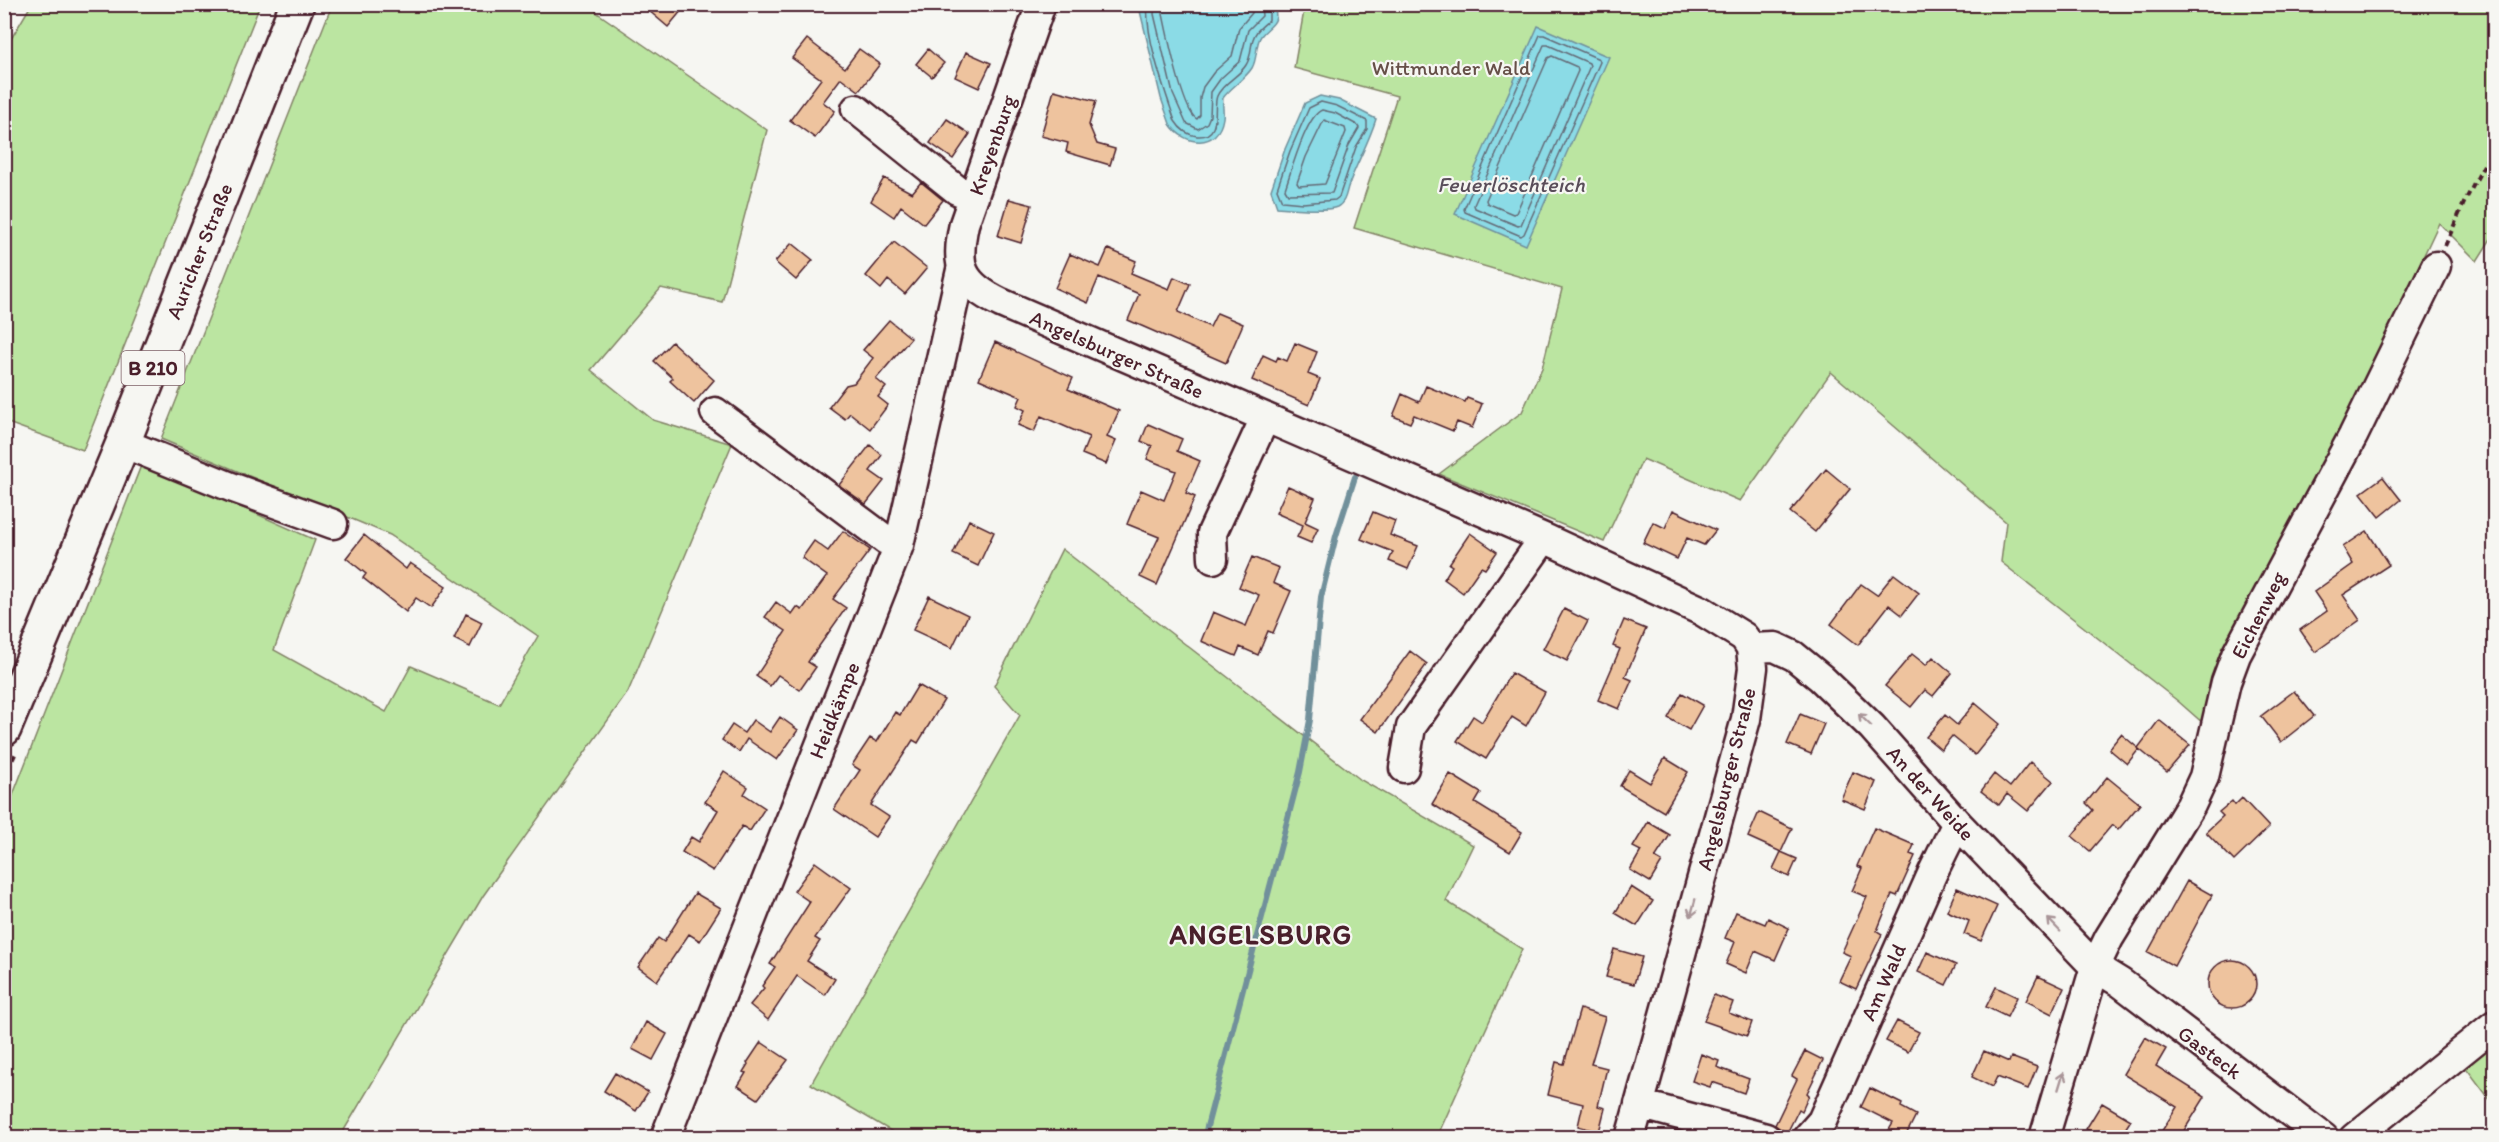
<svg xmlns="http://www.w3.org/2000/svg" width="2499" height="1142" viewBox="0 0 2499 1142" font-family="Itim,sans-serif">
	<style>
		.green { fill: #bbe5a1; stroke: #828266; stroke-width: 1.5 }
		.water { fill: #8bdbe6; stroke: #71909b; stroke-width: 1.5 }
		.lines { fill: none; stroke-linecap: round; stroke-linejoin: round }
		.shore { stroke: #646a76; stroke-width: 1.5 }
		.stream { stroke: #71909b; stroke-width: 6 }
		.building { fill: #eec39e; stroke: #4a1f2b; stroke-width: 1.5 }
		.minor-casing { stroke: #4a1f2b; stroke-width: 33 }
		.major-casing { stroke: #4a1f2b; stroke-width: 38 }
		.path { stroke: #4a1f2b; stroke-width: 4; stroke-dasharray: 6 4.5; stroke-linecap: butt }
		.minor { stroke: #f6f6f2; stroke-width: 28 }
		.major { stroke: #f6f6f2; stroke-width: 33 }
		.oneway { stroke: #a99598 }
		.labels { text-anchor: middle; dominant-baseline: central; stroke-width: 4.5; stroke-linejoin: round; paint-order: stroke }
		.shield { fill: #f6f6f2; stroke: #7e6067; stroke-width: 1.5 }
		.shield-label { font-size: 20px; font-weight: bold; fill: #4a1f2b }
		.park-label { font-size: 21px; fill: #665048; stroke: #f6f6f2 }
		.street-label { font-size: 21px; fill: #4a1f2b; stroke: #f6f6f2 }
		.water-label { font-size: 22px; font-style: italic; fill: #5a4e5a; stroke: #f6f6f2 }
		.district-label { font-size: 27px; font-weight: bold; letter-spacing: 1.5px; fill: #4a1f2b; stroke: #f6f6f2 }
	</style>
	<rect width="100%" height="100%" fill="#f6f6f2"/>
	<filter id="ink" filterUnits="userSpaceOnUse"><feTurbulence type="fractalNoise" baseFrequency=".0167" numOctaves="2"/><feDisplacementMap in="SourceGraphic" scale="12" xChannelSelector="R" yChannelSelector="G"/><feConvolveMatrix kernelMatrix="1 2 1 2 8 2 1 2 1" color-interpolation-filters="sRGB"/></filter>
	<g filter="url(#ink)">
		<path class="green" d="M31,5H260L83,450L5,422V49Z
			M332,5H598L596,12L767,130L722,302L661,288L591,370L653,420L732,444L628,692L483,896L340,1137H5L4,818L142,463L315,540L274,650L386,712L411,666L499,704L538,636L390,535L161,439Z
			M1305,5H2494V234L2477,261L2439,223L2204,724L2179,702L2001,562L2006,522L1831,372L1740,501L1643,459L1604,542L1439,474L1522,412L1542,368L1562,289L1354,228L1397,96L1294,68Z
			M1062,549L1361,780L1473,845L1446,901L1522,949L1437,1137H901L811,1084L1020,715L994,686Z
			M2494,1035V1105L2461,1061Z"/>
		<path class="water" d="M1143,4L1274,5C1280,25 1271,23 1261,36C1255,44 1258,58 1252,68C1245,79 1231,87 1223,98C1222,105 1224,112 1223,118C1218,150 1184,146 1170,124L1161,98L1140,11Z
			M1538,26L1609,57L1526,245L1455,214Z
			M1320,96L1339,100L1376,119C1369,142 1356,164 1348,187C1346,194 1345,203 1337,207C1326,212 1290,208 1277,207L1271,190L1285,149L1305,103Z"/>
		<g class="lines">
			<path class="shore" d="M1148,4C1144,34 1165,91 1175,121C1180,129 1187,135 1197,136C1223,138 1212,107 1217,96C1223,82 1239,77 1246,65C1253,55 1249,42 1256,33C1259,28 1265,24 1269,20V4
				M1155,4L1154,14L1173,94L1186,123L1198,129L1207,123L1210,116L1211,92L1221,78L1240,61L1248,30L1262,16L1261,4
				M1164,4L1163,14C1167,33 1183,113 1197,119L1200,115V98L1203,87L1214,72L1232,56L1239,28L1252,13V4
				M1540,35H1544L1599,59L1600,62L1524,234L1521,236L1465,212L1464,209Z
				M1544,45H1548L1589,63L1590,66L1521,225L1518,226L1475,208L1474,205Z
				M1552,56L1577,67L1578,71L1516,213L1513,214L1487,203L1486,200L1548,58Z
				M1321,102L1337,106L1367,121V129L1356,147L1339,197L1335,200L1303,203L1282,201L1277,189L1290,151L1309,108Z
				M1322,110L1335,113L1357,125L1359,128L1349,145L1332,193L1288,194L1285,189C1291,172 1306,116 1322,110Z
				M1324,120L1345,128L1346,132L1325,184L1299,186L1297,183L1306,157Z"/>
			<path class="stream" d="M1204,1138L1300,772L1310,720L1321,597L1336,536L1355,477"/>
		</g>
		<path class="building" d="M641,4H687L668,27Z
			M807,39L845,68L859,49L880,64L859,91L841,78L823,102L835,111L815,138L790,120L821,79L792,58Z
			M928,49L944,63L932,77L916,64Z
			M966,52L991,63L979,88L955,77Z
			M1054,90L1096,101L1089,125L1097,144L1115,149L1110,165L1066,152L1068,143L1041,136Z
			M947,119L970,134L953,159L930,143Z
			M884,178L912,193L921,182L943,200L924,224L901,206L894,217L871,201Z
			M1009,199L1032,205L1021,243L998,236Z
			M894,242L927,268L905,294L888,280L881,289L866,276Z
			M792,243L813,260L796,280L775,262Z
			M1108,249L1136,261L1131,273L1169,289L1174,277L1190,284L1178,312L1210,327L1217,313L1243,324L1226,363L1128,320L1139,294L1099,277L1088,303L1055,288L1070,254L1100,267Z
			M889,320L911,338L876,379L886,387L878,397L888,405L870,429L850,413L845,419L829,407L846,385L854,383L873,358L863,350Z
			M672,342L714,380L694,403L670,381L673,378L654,361Z
			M995,342L1073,378L1068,389L1119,411L1107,437L1116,441L1106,464L1082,454L1089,437L1041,416L1034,432L1018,425L1025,410L1017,406L1021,397L979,379Z
			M1295,343L1317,352L1308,374L1320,379L1309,405L1252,380L1263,355L1276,361L1278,357L1287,361Z
			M1426,386L1465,402L1467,398L1482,404L1472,428L1457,422L1453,431L1414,415L1410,423L1393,416L1402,394L1419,402Z
			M1148,424L1182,439L1177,451L1200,461L1186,493L1195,497L1157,585L1140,577L1159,537L1127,524L1141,490L1164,500L1176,471L1147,459L1152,446L1141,441Z
			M870,445L882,455L870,471L884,481L866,504L839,485Z
			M1826,469L1850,489L1815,532L1790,512Z
			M2383,477L2401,500L2380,517L2361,493Z
			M1288,486L1315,498L1305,522L1318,528L1311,543L1297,537L1303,525L1276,513Z
			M1673,510L1716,530L1704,545L1687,538L1677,559L1643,543L1653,522L1665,528Z
			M1373,512L1395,521L1390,535L1418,546L1408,569L1389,561L1393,552L1361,539Z
			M969,520L994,532L978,566L953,554Z
			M843,531L870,550L833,599L846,608L810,659L808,662L816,667L800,690L778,675L770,686L756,676L786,631L765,617L776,602L792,614L797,607L802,610L827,576L802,558L814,541L828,551Z
			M2367,531L2389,565L2343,595L2360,620L2315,652L2300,630L2327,611L2314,592L2353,564L2343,547Z
			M1470,533L1497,552L1485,569L1481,567L1463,593L1444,579L1452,566L1449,564Z
			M364,535L406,569L410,563L446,587L431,608L416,598L406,612L363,578L366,574L346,558Z
			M1252,557L1279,568L1273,583L1291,591L1273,633L1268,631L1258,655L1240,647L1236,656L1201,641L1213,612L1246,626L1259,595L1239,587Z
			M1894,574L1919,593L1902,615L1889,605L1858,645L1831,624L1861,584L1877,595Z
			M929,596L968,615L952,648L913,630Z
			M1564,609L1588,621L1567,661L1543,649Z
			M466,614L482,622L470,647L454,639Z
			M1624,620L1646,629L1625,677L1632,680L1619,709L1598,700L1620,649L1613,646Z
			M1410,651L1427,664L1378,732L1360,719Z
			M1912,654L1926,665L1933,657L1952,673L1933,696L1925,690L1911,707L1885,686Z
			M1511,673L1545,692L1526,726L1512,717L1486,759L1457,741L1473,716L1482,722Z
			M918,685L944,700L918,743L913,740L871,805L889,817L875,837L834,809L860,770L852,765L870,738L877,742L895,712L900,715Z
			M2294,691L2314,716L2281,742L2261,716Z
			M1682,693L1703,705L1689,730L1668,718Z
			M1975,703L2000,724L1975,755L1952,736L1941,750L1926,737L1945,715L1957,725Z
			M1800,714L1824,724L1811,754L1787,744Z
			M780,717L798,730L777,760L747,739L739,752L722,740L732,725L744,733L753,720L770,732Z
			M2159,720L2190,745L2167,772L2139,749L2127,764L2109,749L2121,734L2138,748Z
			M1665,758L1688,772L1664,812L1620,786L1629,770L1650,783Z
			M2030,762L2053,781L2028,811L2007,794L1999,805L1981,791L1994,774L2010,787Z
			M724,771L748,787L744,794L765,808L750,831L742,826L713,871L682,852L691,837L699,842L718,810L705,802Z
			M1853,772L1876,782L1865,809L1841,799Z
			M1450,774L1481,793L1475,803L1522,832L1510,852L1432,804Z
			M2107,777L2140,804L2118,830L2112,825L2090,851L2072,836L2093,810L2086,803Z
			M2242,798L2269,827L2234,861L2206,832L2223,816L2219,812L2232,801L2235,805Z
			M1759,812L1792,828L1781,852L1748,837Z
			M1648,822L1670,835L1655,858L1662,862L1650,882L1630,870L1641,851L1633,847Z
			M1874,828L1914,845L1910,854L1915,856L1897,896L1892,894L1877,931L1882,934L1856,989L1839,981L1851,956L1842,952L1867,897L1852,891L1862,868L1857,866Z
			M1781,852L1797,859L1789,877L1773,869Z
			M815,862L851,888L815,938L820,941L807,961L835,979L825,995L797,976L768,1020L750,1005L764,988L762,986L775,967L770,964L810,902L794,891Z
			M2187,881L2212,895L2174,966L2148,952Z
			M1631,887L1653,901L1637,926L1615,913Z
			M1957,888L1997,906L1981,941L1964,934L1969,921L1947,911Z
			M695,893L721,908L700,941L689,934L657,981L638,967L658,938L664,942Z
			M1736,912L1765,924L1768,918L1789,928L1775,960L1755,951L1746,973L1726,964L1735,942L1725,938Z
			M1614,949L1642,957L1634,984L1606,977Z
			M1927,952L1956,965L1946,985L1918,972Z
			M2208 984a24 24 0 1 1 48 0a24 24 0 1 1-48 0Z
			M2038,976L2064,988L2052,1014L2026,1001Z
			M1996,987L2017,997L2007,1017L1986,1007Z
			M1714,995L1733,1002L1729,1013L1752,1022L1747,1036L1704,1021Z
			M1580,1009L1605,1017L1591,1064L1607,1068L1598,1106L1605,1108L1599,1132L1578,1126L1583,1104L1548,1095L1556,1062L1564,1064Z
			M1897,1021L1919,1032L1908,1052L1886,1041Z
			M646,1022L667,1034L653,1060L632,1049Z
			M2145,1037L2166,1049L2156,1066L2205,1097L2180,1137H2158L2177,1107L2123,1074Z
			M761,1042L788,1060L758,1099L738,1086L746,1073L743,1072L748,1064L747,1063Z
			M1805,1051L1823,1060L1807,1093L1809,1095L1802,1111L1799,1109L1787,1133L1775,1125L1797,1079L1792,1076Z
			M1984,1051L2009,1062L2011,1057L2037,1067L2028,1089L1997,1077L1992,1087L1972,1077Z
			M1701,1054L1719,1061L1717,1067L1749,1079L1744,1093L1712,1082L1710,1087L1692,1081Z
			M615,1073L648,1092L636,1111L604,1091Z
			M1870,1088L1902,1104L1901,1107L1916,1115L1905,1137L1889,1130L1893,1123L1861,1107Z
			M2102,1103L2131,1120L2120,1137H2101L2086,1129Z"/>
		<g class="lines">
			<defs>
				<path id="minor" d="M1041,4L964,224C955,266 960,283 1001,303L1544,538L1702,611L1744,637L1751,648L1753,668L1746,719L1630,1138
					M856,109L957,190L974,197
					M715,412L886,540L899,545
					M123,443L231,487L333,524
					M1213,559L1212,533L1265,418
					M1751,648L1775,647L1794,656L1821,678L1872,727L1957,823L2095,967L2121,983L2324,1138
					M1404,768L1411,727L1544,538
					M1639,1104L1766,1138
					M665,1138L899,545L961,270
					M1807,1138L1822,1121L1933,872L1957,823
					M2044,1138L2095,967L2109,938L2191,805L2204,777L2226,682L2236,655L2353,436L2436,266
					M2354,1138L2494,1025"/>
				<path id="major" d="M4,729L123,443L297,4"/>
			</defs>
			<use href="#minor" class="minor-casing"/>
			<use href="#major" class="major-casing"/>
			<path class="path" d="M2445,246L2464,203L2494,146
				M4,779L16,752"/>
			<use href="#minor" class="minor"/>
			<use href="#major" class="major"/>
		</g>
		<defs><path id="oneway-shaft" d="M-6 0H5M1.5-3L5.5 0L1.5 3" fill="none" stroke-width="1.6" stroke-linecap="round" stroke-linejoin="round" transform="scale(1.5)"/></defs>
		<g class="oneway">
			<use href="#oneway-shaft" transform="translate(1865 720) rotate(-136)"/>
			<use href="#oneway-shaft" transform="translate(1693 908) rotate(105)"/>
			<use href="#oneway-shaft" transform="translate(2054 925) rotate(-134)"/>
			<use href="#oneway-shaft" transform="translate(2061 1081) rotate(-73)"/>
		</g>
	</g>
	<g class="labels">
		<rect class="shield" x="121.5" y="351" width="63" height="34" rx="4.5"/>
		<g class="shield-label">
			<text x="153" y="368">B 210</text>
		</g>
		<g class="park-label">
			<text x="1451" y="67">Wittmunder Wald</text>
		</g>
		<g class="street-label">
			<text transform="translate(992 145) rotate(-71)">Kreyenburg</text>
			<text transform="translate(199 251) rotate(-68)">Auricher Straße</text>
			<text transform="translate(1117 354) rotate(24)">Angelsburger Straße</text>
			<text transform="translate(2258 615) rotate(-63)">Eichenweg</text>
			<text transform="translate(834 710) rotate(-68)">Heidkämpe</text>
			<text transform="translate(1726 779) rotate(-76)">Angelsburger Straße</text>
			<text transform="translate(1931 793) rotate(48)">An der Weide</text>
			<text transform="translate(1883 982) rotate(-66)">Am Wald</text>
			<text transform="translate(2210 1052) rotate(37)">Gasteck</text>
		</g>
		<g class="water-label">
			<text x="1511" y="184">Feuerlöschteich</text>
		</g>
		<g class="district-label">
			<text x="1261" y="934">ANGELSBURG</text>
		</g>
	</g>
	<rect width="2499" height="1142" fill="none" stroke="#f6f6f2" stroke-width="24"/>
	<rect x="12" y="12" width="2475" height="1118" fill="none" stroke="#4a1f2b" stroke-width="2" filter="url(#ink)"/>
</svg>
